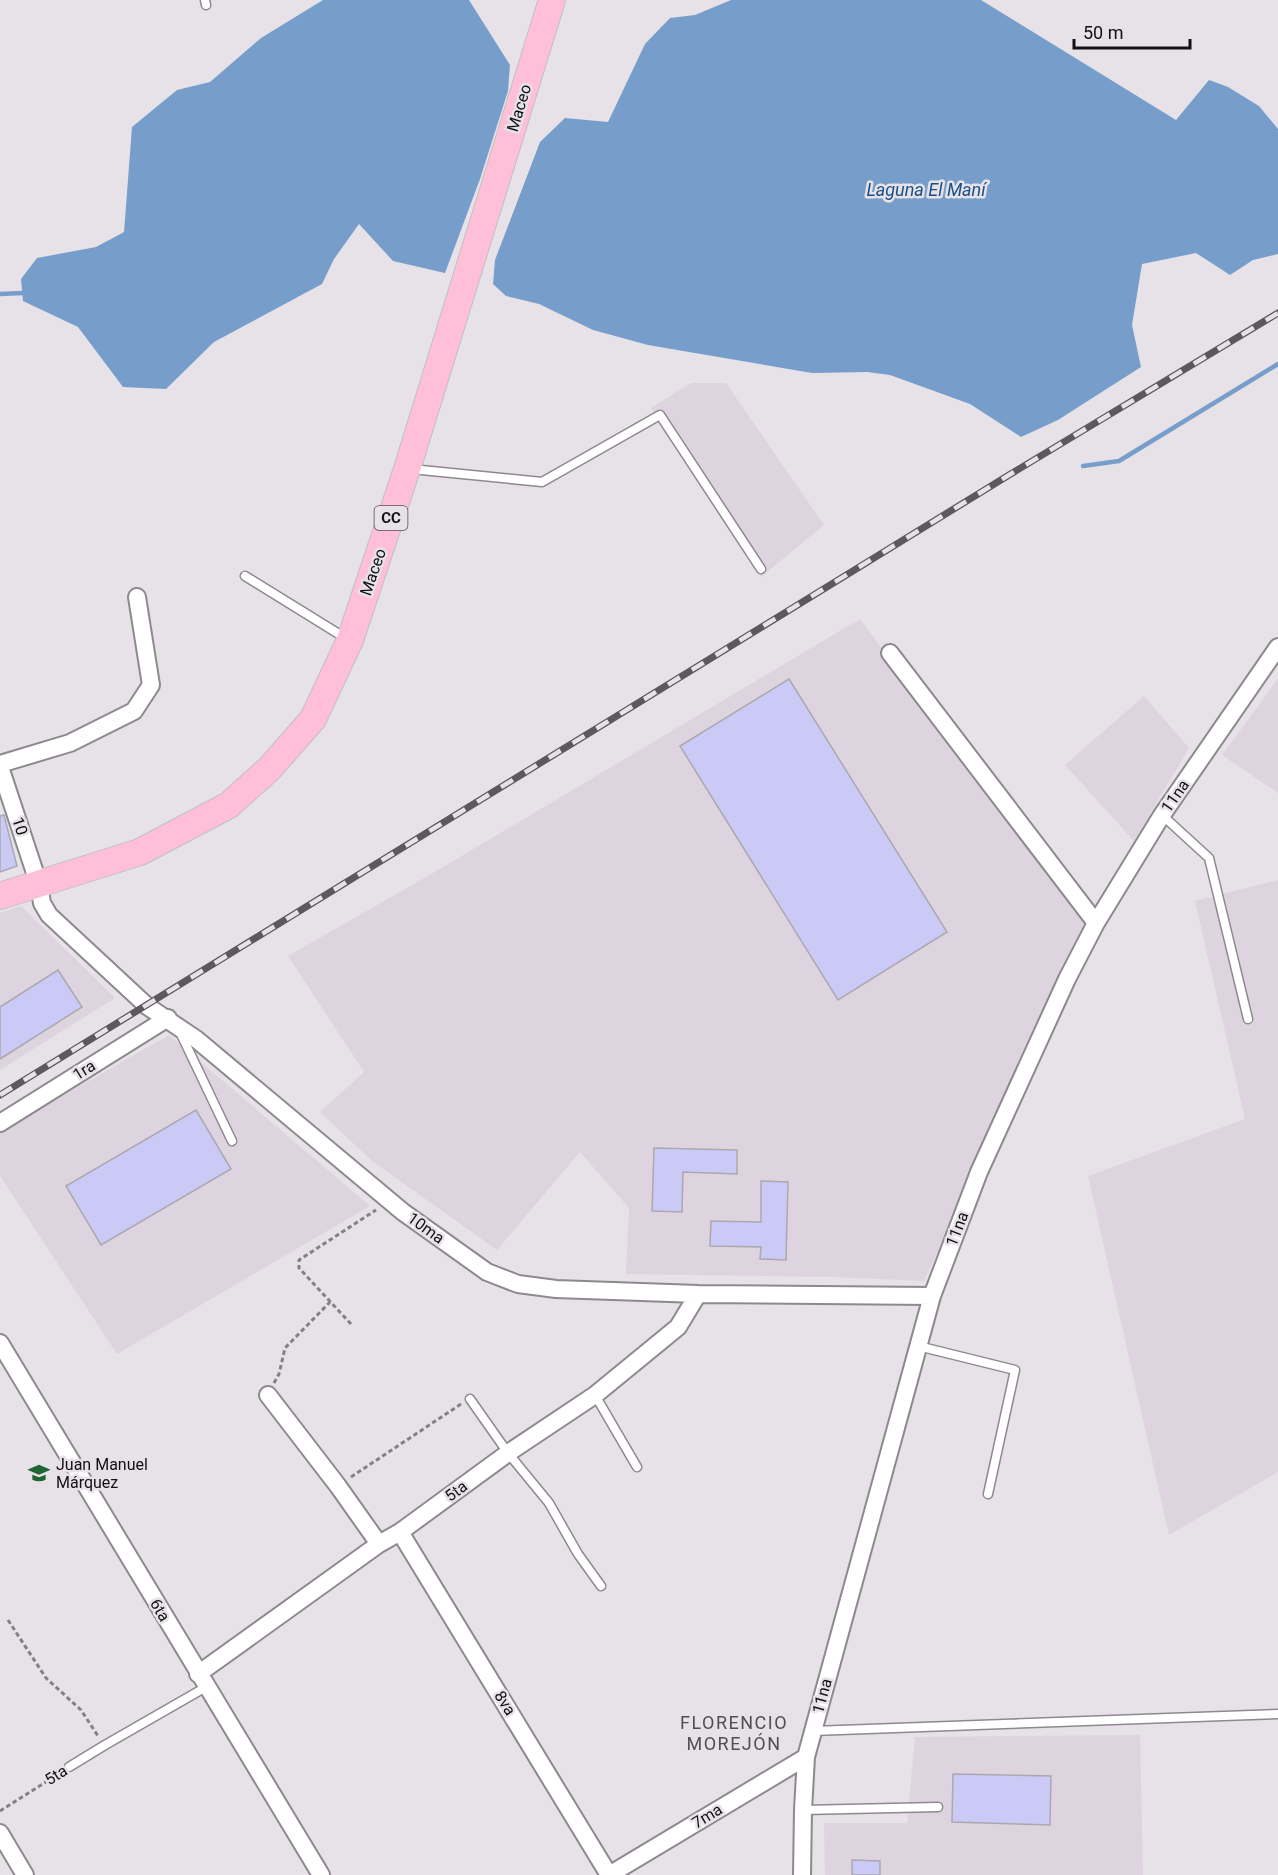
<svg xmlns="http://www.w3.org/2000/svg" width="1278" height="1875" viewBox="0 0 1278 1875" font-family="Roboto,sans-serif">
	<style>
		.built { fill: #ded4df }
		.water { fill: #779ecb }
		.lines { fill: none; stroke-linecap: round; stroke-linejoin: round }
		.stream { stroke: #779ecb; stroke-width: 4.5 }
		.building { fill: #cbc9f6; stroke: #aaa9af; stroke-width: 1.5 }
		.service-casing { stroke: #8d898e; stroke-width: 11 }
		.minor-casing { stroke: #8d898e; stroke-width: 20 }
		.primary-casing { stroke: #c1c1c1; stroke-width: 28 }
		.path { stroke: #848184; stroke-width: 3; stroke-dasharray: 4.5 3; stroke-linecap: butt }
		.service { stroke: #fff; stroke-width: 8 }
		.minor { stroke: #fff; stroke-width: 16 }
		.primary { stroke: #febfd7; stroke-width: 26 }
		.rail-casing { stroke: #5b595c; stroke-width: 7 }
		.rail { stroke: #e6e2e7; stroke-width: 4.5; stroke-dasharray: 14; stroke-linecap: butt }
		.labels { text-anchor: middle; dominant-baseline: central; stroke-width: 5; stroke-linejoin: round; paint-order: stroke }
		.shield { fill: #e6e2e7; stroke: #525052; stroke-width: 1.5 }
		.shield-label { font-size: 15px; font-weight: bold; fill: #121112 }
		.street-label { font-size: 16px; fill: #121112; stroke: #e6e2e7 }
		.poi-label { font-size: 16px; fill: #121112; stroke: #e6e2e7; text-anchor: start }
		.water-label { font-size: 18px; font-style: italic; fill: #1a5088; stroke: #e6e2e7 }
		.neighbourhood-label { font-size: 18px; letter-spacing: 1.5px; fill: #524e53; stroke: #e6e2e7 }
	</style>
	<rect width="100%" height="100%" fill="#e6e2e7"/>
	<path class="built" d="M691,383H726L824,525L761,577L651,408Z
		M860,619L1087,925L924,1281L834,1277L626,1274L629,1208L580,1152L497,1250L372,1161L320,1112L364,1072L288,956L433,873Z
		M1278,679V793L1222,755Z
		M1144,696L1189,748L1134,841L1065,765Z
		M1278,880V1472L1169,1535L1088,1176L1245,1119L1195,901Z
		M21,906L115,998L0,1070V913Z
		M169,1035L370,1206L117,1354L0,1176V1132Z
		M1140,1735L1143,1875H825L824,1823H907L915,1737Z"/>
	<path class="water" d="M323,0H469L510,65L508,91L480,179L445,273L393,261L359,224L334,259L322,284L214,342L166,389L123,387L78,327L23,301L21,279L37,258L96,247L124,232L132,127L177,90L210,82L261,38Z
		M731,0H981L1176,120L1209,80L1228,87L1259,106L1278,129V254L1253,260L1230,275L1196,253L1142,264L1132,325L1141,367L1058,420L1021,437L970,404L890,375L867,372L812,373L648,345L593,330L539,304L506,296L493,284L495,260L540,142L565,118L608,122L645,44L670,18L695,15Z"/>
	<g class="lines">
		<path class="stream" d="M0,294L23,293
			M1083,466L1119,461L1278,364"/>
	</g>
	<path class="building" d="M789,679L947,932L838,1000L680,746Z
		M4,815L17,866L0,872V816Z
		M58,970L82,1007L0,1059V1007Z
		M196,1110L231,1169L101,1245L66,1186Z
		M654,1148L737,1150V1174L683,1172L682,1212L652,1211Z
		M761,1181L788,1182L786,1260L760,1259L761,1247L710,1246L711,1221L761,1222Z
		M953,1774L1051,1776L1050,1825L952,1822Z
		M852,1860L880,1861V1875H852Z"/>
	<g class="lines">
		<defs>
			<path id="service" d="M205,0L206,5
				M411,469L542,482L660,415L761,569
				M245,576L347,639
				M1162,815L1209,858L1248,1019
				M179,1030L232,1141
				M918,1346L1015,1370L988,1494
				M595,1395L637,1467
				M470,1399L508,1453L549,1503L578,1554L601,1586
				M813,1731L1278,1714
				M69,1767L105,1745L206,1687
				M803,1810L938,1807"/>
			<path id="minor" d="M890,653L1096,923
				M0,764L70,743L134,711L151,685L137,597
				M0,767L39,885L42,903L49,915L147,1006L196,1039L403,1212L487,1272L518,1284L556,1289L698,1294L932,1296
				M0,1123L168,1018
				M0,1343L321,1875
				M268,1395L338,1486L379,1544
				M400,1532L609,1875
				M198,1674L379,1544L400,1532L508,1453L595,1395L678,1327L698,1294
				M0,1833L25,1875
				M609,1875L806,1757
				M802,1875L803,1810L806,1757L932,1296L979,1172L1067,979L1096,923L1162,815L1278,647"/>
			<path id="primary" d="M0,896L140,852L229,805L269,769L313,719L350,640L407,469L552,0"/>
		</defs>
		<use href="#service" class="service-casing"/>
		<use href="#minor" class="minor-casing"/>
		<use href="#primary" class="primary-casing"/>
		<path class="path" d="M351,1324L299,1268V1260L376,1210
			M274,1383L279,1374L285,1348L330,1302
			M351,1477L461,1404
			M8,1620L46,1678L81,1710L98,1736
			M0,1811L60,1773"/>
		<use href="#service" class="service"/>
		<use href="#minor" class="minor"/>
		<use href="#primary" class="primary"/>
		<defs>
			<path id="rail" d="M0,1095L1009,475L1278,313"/>
		</defs>
		<use href="#rail" class="rail-casing"/>
		<use href="#rail" class="rail"/>
	</g>
	<defs>
		<symbol id="school-bare" viewBox="-9 -9 18 18"><path d="M0-5L7-2L0 1L-7-2ZM-4 1L0 2.5L4 1V4Q0 6-4 4Z" fill="#1e6734" stroke="#e6e2e7" stroke-width="2.5" paint-order="stroke"/></symbol>
	</defs>
	<g fill-rule="evenodd">
		<use href="#school-bare" x="24" y="1458" width="30" height="30"/>
	</g>
	<g class="labels">
		<rect class="shield" x="374.5" y="506" width="33" height="24" rx="4.5"/>
		<g class="shield-label">
			<text x="391" y="518">CC</text>
		</g>
		<g class="street-label">
			<text transform="translate(519 108) rotate(-73)">Maceo</text>
			<text transform="translate(373 572) rotate(-71)">Maceo</text>
			<text transform="translate(1175 796) rotate(-55)">11na</text>
			<text transform="translate(20 826) rotate(72)">10</text>
			<text transform="translate(84 1070) rotate(-32)">1ra</text>
			<text transform="translate(426 1228) rotate(36)">10ma</text>
			<text transform="translate(957 1229) rotate(-69)">11na</text>
			<text transform="translate(456 1491) rotate(-36)">5ta</text>
			<text transform="translate(160 1610) rotate(59)">6ta</text>
			<text transform="translate(822 1696) rotate(-75)">11na</text>
			<text transform="translate(505 1703) rotate(58)">8va</text>
			<text transform="translate(56 1775) rotate(-32)">5ta</text>
			<text transform="translate(707 1816) rotate(-31)">7ma</text>
		</g>
		<g class="poi-label">
			<text x="56" y="1464">Juan Manuel<tspan x="56" dy="18">Márquez</tspan></text>
		</g>
		<g class="water-label">
			<text x="926" y="189">Laguna El Maní</text>
		</g>
		<g class="neighbourhood-label">
			<text x="734" y="1722">FLORENCIO<tspan x="734" dy="21">MOREJÓN</tspan></text>
		</g>
	</g>
	<path d="M1074 39v9h116v-9" fill="none" stroke="#121112" stroke-width="3"/>
	<text x="1083" y="39" font-size="18" fill="#121112" stroke="#e6e2e7" stroke-width="4.5" paint-order="stroke">50 m</text>
</svg>
